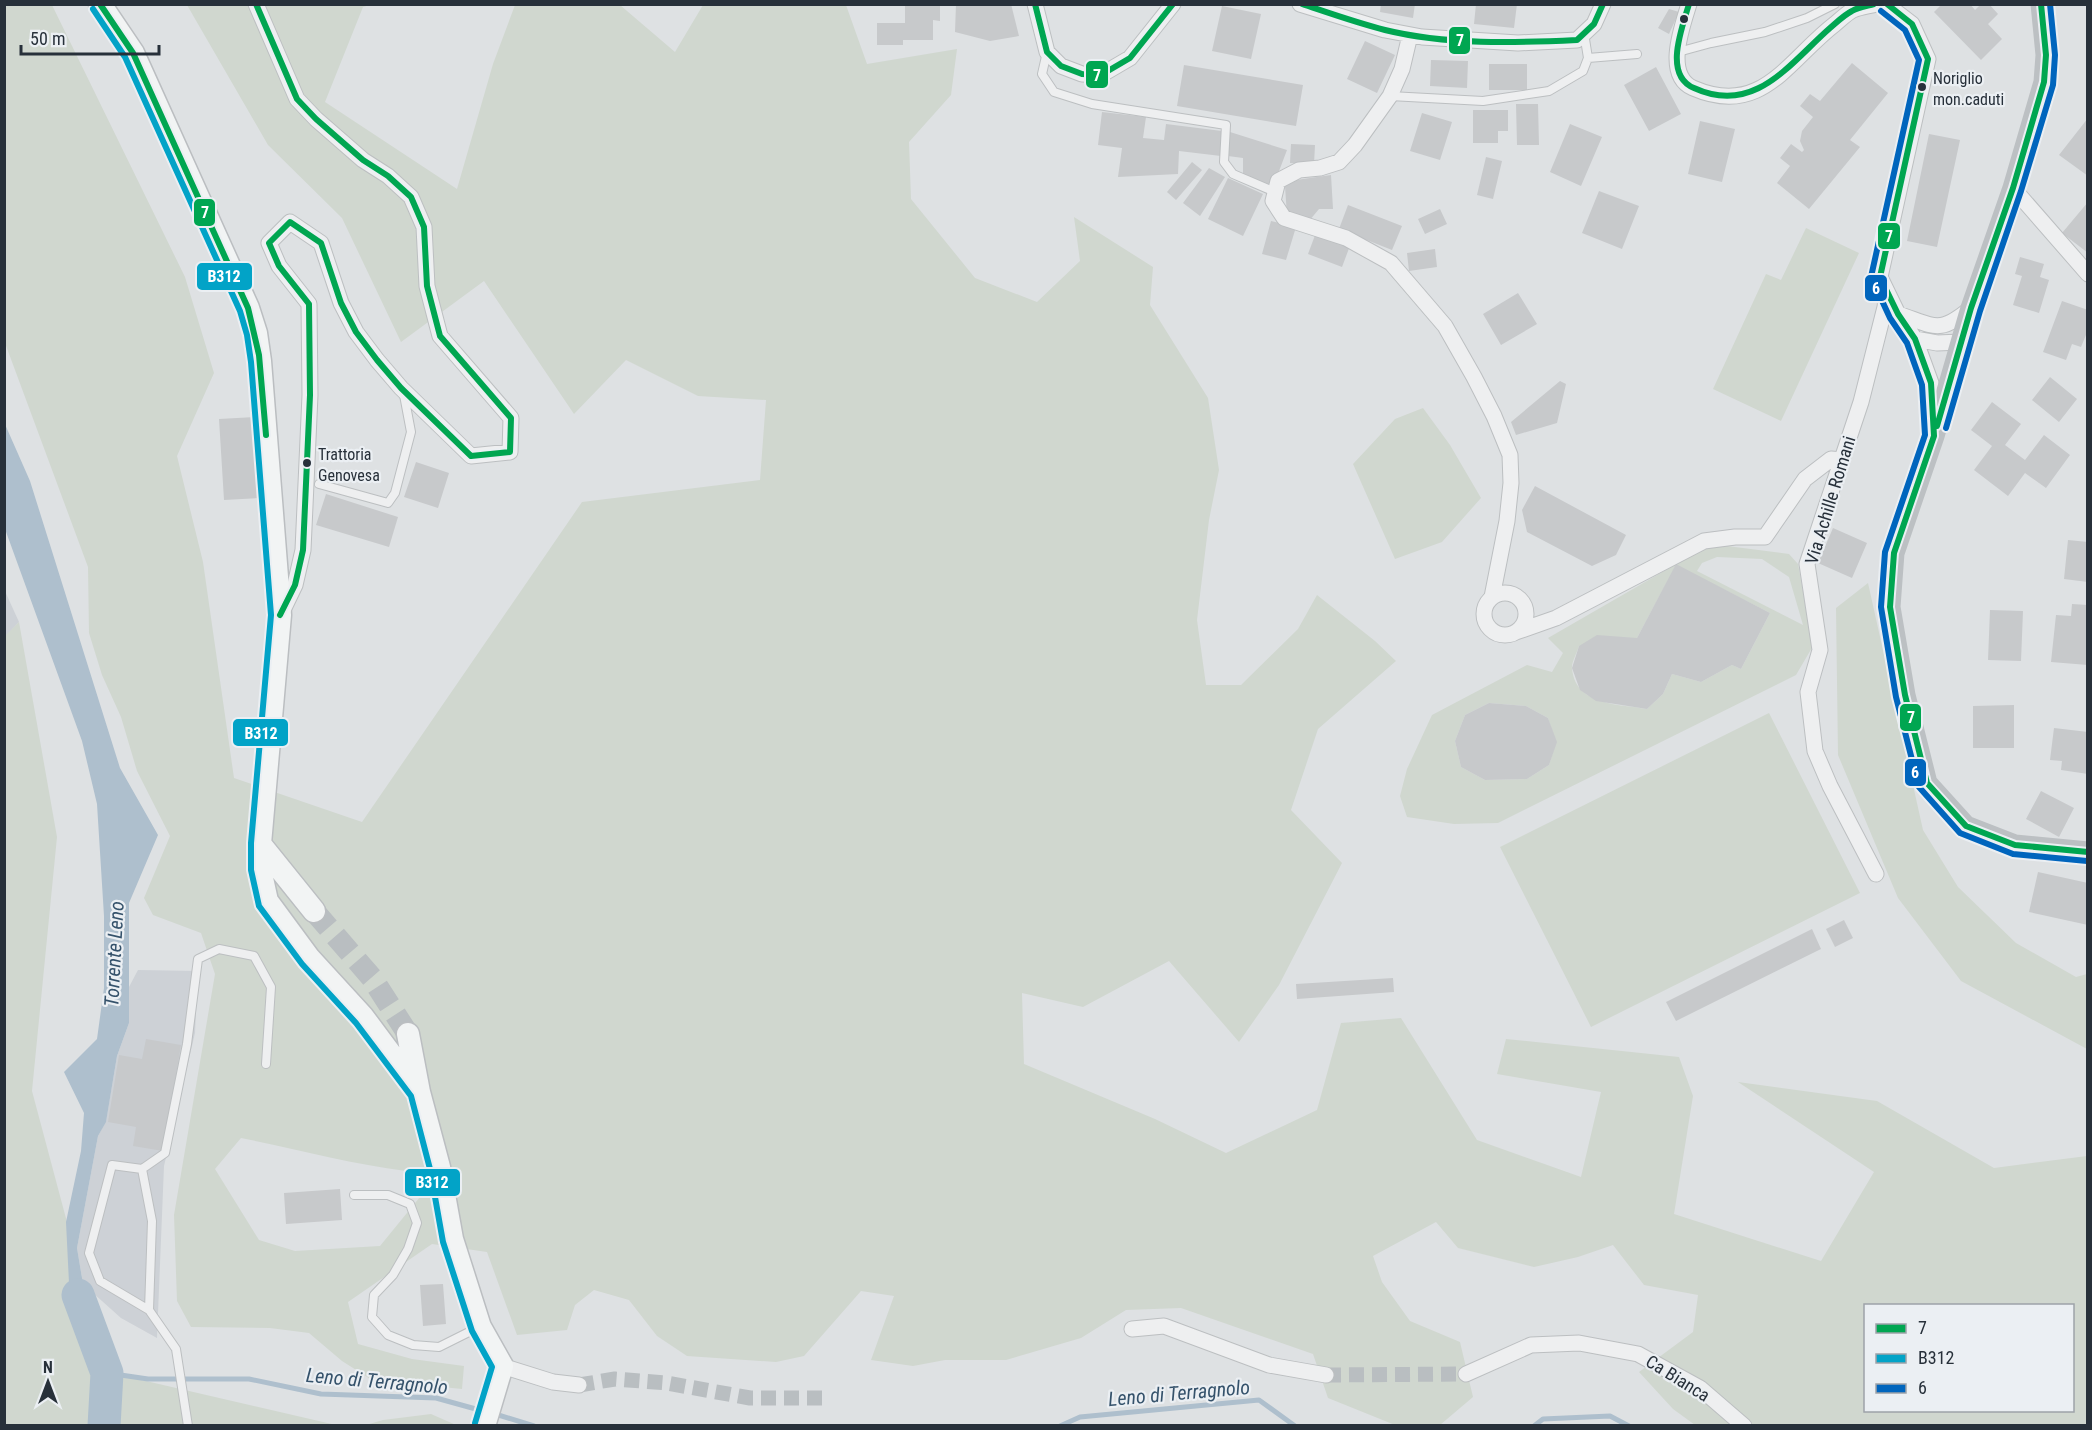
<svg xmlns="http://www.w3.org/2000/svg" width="2092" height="1430" viewBox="0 0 2092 1430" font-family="'Roboto Condensed',sans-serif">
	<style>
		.built { fill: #cdd1d6 }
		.green { fill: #d0d7cf; fill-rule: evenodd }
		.water { fill: #aebfcd }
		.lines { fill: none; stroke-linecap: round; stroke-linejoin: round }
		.stream { stroke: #aebfcd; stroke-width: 5 }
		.river { stroke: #aebfcd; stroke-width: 33 }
		.building { fill: #c7c9cb }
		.minor-tunnel { stroke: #b9bec1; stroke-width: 15; stroke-dasharray: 15 8; stroke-linecap: butt }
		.primary-tunnel { stroke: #b9bec1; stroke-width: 22; stroke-dasharray: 22 11; stroke-linecap: butt }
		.service-casing { stroke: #bcbfc1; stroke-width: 10 }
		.minor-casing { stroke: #bcbfc1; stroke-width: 17 }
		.primary-casing { stroke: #bbbec1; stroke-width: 25 }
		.service { stroke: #eeeff0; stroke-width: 8 }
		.minor { stroke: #eeeff0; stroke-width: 15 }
		.secondary { stroke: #bcc0c3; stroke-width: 21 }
		.primary { stroke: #f2f4f4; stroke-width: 22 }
		.bus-1-casing { stroke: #ebeff3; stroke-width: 10 }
		.bus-2-casing { stroke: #ebeff3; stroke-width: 10 }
		.bus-3-casing { stroke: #ebeff3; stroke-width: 10 }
		.bus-1 { stroke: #00a651; stroke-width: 6 }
		.bus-2 { stroke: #02a3c7; stroke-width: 6 }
		.bus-3 { stroke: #0065bd; stroke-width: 6 }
		.bus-dot { fill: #27303a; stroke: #ebeff3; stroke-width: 2 }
		.labels { text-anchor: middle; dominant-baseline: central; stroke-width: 4.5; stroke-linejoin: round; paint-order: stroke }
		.bus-label { font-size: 16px; fill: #27303a; stroke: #ebeff3; text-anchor: start }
		.street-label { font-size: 18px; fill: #27303a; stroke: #ebeff3 }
		.water-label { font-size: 20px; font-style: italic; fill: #35526b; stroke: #ebeff3 }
		.line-badge { stroke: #ebeff3; stroke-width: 2 }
		.badge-label { font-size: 16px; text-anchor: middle; font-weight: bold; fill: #fff }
	</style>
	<rect width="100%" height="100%" fill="#dee1e3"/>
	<path class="built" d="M4,589L19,622L5,637H4Z
		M138,970L198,971L195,1033L164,1166L157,1338L121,1318L83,1284L77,1248L98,1136L106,1121L117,1056L129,1023V987Z"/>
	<path class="green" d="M5,5H52L185,277L214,373L177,456L203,562L234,778L362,822L582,502L760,480L766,400L698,396L626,360L574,414L484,281L401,342L342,218L268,145L187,5H370L363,7L325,102L457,189L493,64L515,5H620L675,52L703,5H846L867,64L957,49L951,95L909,142L911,199L975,278L1037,302L1080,261L1074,217L1153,267L1150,305L1208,398L1219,470L1209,520L1197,620L1206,685H1241L1298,629L1317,595L1375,641L1396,661L1318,729L1291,810L1342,863L1279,985L1239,1042L1169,961L1083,1007L1022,993L1024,1064L1155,1119L1226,1153L1317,1110L1341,1023L1401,1018L1477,1140L1581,1177L1601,1092L1497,1074L1506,1039L1679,1057L1693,1096L1674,1214L1821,1261L1874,1172L1738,1082L1877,1101L1994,1168L2087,1156V1425H1695L1673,1409L1639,1372L1693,1332L1698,1295L1644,1285L1613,1245L1578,1257L1534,1267L1458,1248L1436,1222L1373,1256L1382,1282L1410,1321L1460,1342L1473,1397L1440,1425H1395L1328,1398L1313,1354L1181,1308L1126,1310L1081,1338L1006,1360H945L913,1366L871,1360L894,1296L861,1291L804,1356L776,1362L687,1356L657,1336L629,1300L594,1290L575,1305L567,1330L517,1335L487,1252L432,1244L348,1302L358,1344L412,1359L464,1366L462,1389L372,1380L342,1361L309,1333L270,1328L191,1327L177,1301L174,1215L215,974L201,933L153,915L144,898L170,836L137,771L121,717L102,675L89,633L88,567L5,343ZM241,1138C296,1149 351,1164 406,1171L420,1197L380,1246L295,1251L259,1240L215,1169ZM1866,1306H2072V1410H1866Z
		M1806,228L1859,253L1781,421L1713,389L1766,274L1781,280Z
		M1423,408L1450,445L1481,498L1442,542L1395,559L1353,464L1395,419Z
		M1727,546L1789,554L1798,564L1813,646L1796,675L1498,823L1454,824L1407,817L1400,796L1407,769L1432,715L1527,665L1552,672L1563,653L1548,638L1704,548ZM1717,557L1762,559L1789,577L1803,625L1697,571L1702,563ZM1676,565L1770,613L1741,669L1732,665L1701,682L1672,674L1663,694L1647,709C1619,704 1576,706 1572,669C1571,663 1577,653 1579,646L1637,638ZM1489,703L1526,706L1548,718L1556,742L1549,765L1527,779L1485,780L1461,767L1455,741L1465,715Z
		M1868,583L1923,830L1958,887L2016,943L2076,977L2087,974V1049L1961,981L1898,898L1838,755L1836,608Z
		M19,622L57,837L32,1091L107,1372L336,1425L5,1426L4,637Z
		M1769,713L1860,893L1591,1027L1500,847Z
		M431,1414L456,1425H366L383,1420Z"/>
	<path class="water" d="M4,422L30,481L120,768L158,835L129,903V1023L117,1056L106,1122L98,1136L77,1248L83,1284L104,1334L77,1339L69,1283L66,1222L81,1151L84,1113L64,1072L97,1039L104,988V916L97,804L82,741L5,529Z"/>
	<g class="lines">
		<path class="stream" d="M107,1373L148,1379H249L321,1394L436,1398L483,1411
			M492,1413L534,1426
			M1060,1426L1080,1417L1259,1400L1295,1426
			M1534,1426L1543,1419L1610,1416L1629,1426"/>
		<path class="river" d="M78,1295L107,1373L104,1426"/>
	</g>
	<path class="building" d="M905,4H940V21L933,20V40H903V45H877V23H905Z
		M956,4H1011L1019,36L990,41L955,32Z
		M1381,4H1415L1413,18L1380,12Z
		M1476,4H1517L1514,28L1474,24Z
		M1942,4H1970L1975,10L1981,4H1989L1998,14L1988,24L2002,39L1981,60L1934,12Z
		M1222,6L1261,14L1251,59L1212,51Z
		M1669,9L1679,12L1669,34L1658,28Z
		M1365,41L1395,55L1377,93L1347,79Z
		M1431,60L1468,61L1467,88L1430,86Z
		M1852,63L1888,93L1850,140L1860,147L1809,209L1777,183L1790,166L1780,158L1791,144L1802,152L1804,150L1800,141L1802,131L1813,117L1800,106L1810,94L1820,101Z
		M1489,64H1527V90H1489Z
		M1184,65L1303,85L1296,126L1177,106Z
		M1656,67L1681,114L1649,131L1624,85Z
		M1516,104H1538L1539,145H1517Z
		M1473,110H1508V131H1498V143H1473Z
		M1102,112L1146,117L1143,138L1164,140L1166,124L1222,131L1221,156L1179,151L1178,174L1118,177L1122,148L1098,145Z
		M1422,113L1452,122L1440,160L1410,151Z
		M2088,118V176L2059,155Z
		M1700,121L1735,129L1722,182L1688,174Z
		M1570,124L1602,137L1581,186L1550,172Z
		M1230,132L1287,150L1273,187L1243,175V158L1228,156Z
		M1929,134L1960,140L1937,247L1907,241Z
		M1291,144L1315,145L1314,164L1290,163Z
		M1486,157L1502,161L1493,199L1477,195Z
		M1192,162L1202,170L1176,200L1167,192Z
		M1209,168L1225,177L1200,216L1183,203Z
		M1331,175L1333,209H1319L1309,221L1287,216L1285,186L1296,180Z
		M1228,178L1263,194L1243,236L1208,219Z
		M1599,191L1639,206L1622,249L1582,233Z
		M2088,202V253L2062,233Z
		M1348,205L1402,226L1392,250L1339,229Z
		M1440,209L1447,224L1425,234L1418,219Z
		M1271,221L1296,227L1286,260L1262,254Z
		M1317,230L1351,243L1342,267L1308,254Z
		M1435,249L1437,267L1409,271L1407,253Z
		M2020,257L2044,264L2040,277L2049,280L2039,313L2013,305L2022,276L2015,274Z
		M1518,293L1537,324L1501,345L1483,314Z
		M2062,301L2088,310V330L2081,347L2072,344L2066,360L2043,352Z
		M2050,377L2077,399L2059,422L2032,400Z
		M1560,381L1566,384L1557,423L1516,435L1511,422Z
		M1992,402L2021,424L2005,445L2025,460L2044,435L2070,455L2046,488L2025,473L2008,496L1974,470L1992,446L1971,430Z
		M255,417L259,498L224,500L219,419Z
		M416,462L449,473L438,508L404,497Z
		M1535,486L1626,535L1616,555L1592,566L1527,532L1522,510Z
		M326,494L398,517L389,547L316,525Z
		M1833,528L1867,543L1852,578L1818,563Z
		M2068,540L2088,542V582L2064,579Z
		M1676,564L1770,613L1741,669L1732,665L1701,682L1672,674L1663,694L1647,709L1596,701L1580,690L1572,668L1579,646L1597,635L1637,638Z
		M2072,604L2088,605V665L2051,662L2056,615L2071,616Z
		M1990,610L2023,611L2021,661L1988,660Z
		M1489,703L1526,706L1548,718L1557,742L1549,765L1527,779L1485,780L1461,767L1455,741L1465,715Z
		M2014,705V748H1973V706Z
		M2054,728L2088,732V774L2061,770L2062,761L2050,760Z
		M2041,791L2074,808L2059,837L2026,819Z
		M2038,872L2088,883V925L2029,912Z
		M1844,920L1853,938L1835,947L1826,929Z
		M1812,929L1821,949L1676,1021L1666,1002Z
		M1393,978L1394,992L1297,999L1296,984Z
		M146,1039L181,1045L163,1151L133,1146L136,1127L108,1122L119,1055L142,1059Z
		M340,1189L342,1220L286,1224L284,1193Z
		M443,1284L446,1324L423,1326L420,1285Z"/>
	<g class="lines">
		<path class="minor-tunnel" d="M1326,1375L1466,1374
			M579,1385L615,1379L667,1383L750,1398H822"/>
		<path class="primary-tunnel" d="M314,911L372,978L408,1034"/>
		<defs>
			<path id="service" d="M1584,33L1588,58L1637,54
				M1047,52L1042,74L1054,92L1092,104L1226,125L1224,162L1233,174L1275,192
				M1678,52L1711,43L1765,32L1807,18L1835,4
				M1390,96L1483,101L1549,91L1583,71L1588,58
				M319,484L388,503L395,493L411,432L404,395
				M142,1169L165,1153L187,1044L198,959L219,949L254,956L271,987L266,1064
				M354,1195H388L410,1204L417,1223L408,1249L393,1275L374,1295L372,1317L388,1335L413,1345L439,1347L479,1327
				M149,1310L100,1281L89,1253L112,1165L142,1169L152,1221L149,1310L176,1349L188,1426"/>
			<path id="minor" d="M256,4L297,99L316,119L363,160L388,176L411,197L424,227L427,286L440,336L511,418L510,452L471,456L401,388L377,360L356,332L341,303L321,243L290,222L269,243L279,266L309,304L310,395L303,550L295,585L282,612
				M1035,4L1047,52L1061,66L1082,74L1101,75L1130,58L1173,4
				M1300,4L1385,30L1422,37L1518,43L1577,40L1594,24L1603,4
				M1689,4C1682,27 1664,75 1693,88C1762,118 1788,60 1835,24C1841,19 1847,13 1853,10C1860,7 1869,6 1876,4
				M1886,4L1912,24L1928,59L1880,277L1898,314L1915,339L1931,383L1933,424
				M1410,35L1402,69L1390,96L1355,145L1339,162L1320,168L1299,170L1278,181L1273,201L1284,218L1346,238L1391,263L1445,326L1474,377L1494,416L1510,455L1511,483L1507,521L1492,597
				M2013,188L2088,274
				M1898,314C1935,326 1939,335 1971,308
				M1915,339L1937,343L1961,342
				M1484 614a21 21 0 1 1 42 0a21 21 0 1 1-42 0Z
				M1516,632L1556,618L1704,541L1735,537H1765L1805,479L1831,459L1842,460
				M1876,874L1830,786L1815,751L1808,692L1820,650L1807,564L1861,402L1885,307L1887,292
				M1132,1329L1164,1326L1269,1365L1326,1375
				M502,1366L553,1382L579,1385
				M1466,1374L1531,1345L1579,1343L1638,1354L1700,1388L1744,1426"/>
			<path id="primary" d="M100,4L133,53L248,308L256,333L260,361L280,615L260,844V869L267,901L309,958L363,1017L419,1092
				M260,844L314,911
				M408,1034L419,1092L439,1167L452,1239L480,1327L502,1366L484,1426"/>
		</defs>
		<use href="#service" class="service-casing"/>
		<use href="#minor" class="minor-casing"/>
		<use href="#primary" class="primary-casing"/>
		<use href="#service" class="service"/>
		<use href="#minor" class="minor"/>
		<path class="secondary" d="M2041,4L2046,55L2044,82L2013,188L1971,308L1934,436L1894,553L1890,607L1905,695L1927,783L1966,826L2015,845L2088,852"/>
		<use href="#primary" class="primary"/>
		<defs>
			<path id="bus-1" d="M100,4L133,53L248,308L259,355L266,435
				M256,4L297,99L316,119L363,160L388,176L411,197L424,227L427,286L440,336L511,418L510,452L471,456L401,388L377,360L356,332L341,303L321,243L290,222L269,243L279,266L309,304L310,395L303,550L295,585L280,615
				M1035,4L1047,52L1061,66L1082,74L1101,75L1130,58L1173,4
				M1302,4C1329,13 1357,23 1385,30C1446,45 1515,43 1577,40L1594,24L1603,4
				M1689,4C1682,28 1663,75 1694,88C1755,116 1790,63 1830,28C1837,22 1844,15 1852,11C1859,7 1867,6 1874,4
				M1887,4L1912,24L1928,59L1880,277L1898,314L1915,339L1931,383L1934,436L1894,553L1890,607L1905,695L1927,783L1966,826L2015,845L2088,852
				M1937,426L1971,308L2013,188L2044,82L2046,55L2041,4"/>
			<path id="bus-2" d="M93,9L125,57L240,311L247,335L251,362L271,615L251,843V870L259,906L302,964L356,1023L411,1096L430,1169L443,1242L472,1331L492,1367L475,1423"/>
			<path id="bus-3" d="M1881,11L1905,30L1919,60L1871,277L1890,318L1907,343L1922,385L1925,435L1885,552L1881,607L1896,697L1919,787L1960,833L2013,854L2087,861
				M1946,428L1980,311L2021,191L2053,85L2055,55L2050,4"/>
		</defs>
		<use href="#bus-1" class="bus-1-casing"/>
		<use href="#bus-2" class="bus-2-casing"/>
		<use href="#bus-3" class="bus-3-casing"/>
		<use href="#bus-1" class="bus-1"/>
		<use href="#bus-2" class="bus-2"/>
		<use href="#bus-3" class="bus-3"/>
	</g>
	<g class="bus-dot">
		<circle cx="1684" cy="19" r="5"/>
		<circle cx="1922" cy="87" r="5"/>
		<circle cx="307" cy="463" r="5"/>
	</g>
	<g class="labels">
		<g class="bus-label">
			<text x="1933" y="78">Noriglio<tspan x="1933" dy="21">mon.caduti</tspan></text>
			<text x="318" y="454">Trattoria<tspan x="318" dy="21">Genovesa</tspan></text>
		</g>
		<g class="street-label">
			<text transform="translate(1830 500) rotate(-73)">Via Achille Romani</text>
			<text transform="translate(1678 1378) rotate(32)">Ca Bianca</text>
		</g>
		<g class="water-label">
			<text transform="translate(114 954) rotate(-87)">Torrente Leno</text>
			<text transform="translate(377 1381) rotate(5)">Leno di Terragnolo</text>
			<text transform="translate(1179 1393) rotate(-5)">Leno di Terragnolo</text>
		</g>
	</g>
	<g class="line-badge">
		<rect x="1448" y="26" width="23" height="29" rx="6" fill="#00a651"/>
		<rect x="1085" y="60" width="24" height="29" rx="6" fill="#00a651"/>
		<rect x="193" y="198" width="23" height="29" rx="6" fill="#00a651"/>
		<rect x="1877" y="222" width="24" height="28" rx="6" fill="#00a651"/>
		<rect x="196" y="262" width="57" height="29" rx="6" fill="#02a3c7"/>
		<rect x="1864" y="274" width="24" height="28" rx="6" fill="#0065bd"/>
		<rect x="1899" y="703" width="23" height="29" rx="6" fill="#00a651"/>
		<rect x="232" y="718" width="57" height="29" rx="6" fill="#02a3c7"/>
		<rect x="1904" y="758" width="23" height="29" rx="6" fill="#0065bd"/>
		<rect x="404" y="1168" width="57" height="29" rx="6" fill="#02a3c7"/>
	</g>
	<g class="badge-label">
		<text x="1460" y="46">7</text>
		<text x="1097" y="81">7</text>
		<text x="205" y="218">7</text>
		<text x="1889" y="242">7</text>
		<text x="224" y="282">B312</text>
		<text x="1876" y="294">6</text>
		<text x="1911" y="723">7</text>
		<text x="261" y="739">B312</text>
		<text x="1915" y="778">6</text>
		<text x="432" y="1188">B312</text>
	</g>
	<rect width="2092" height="1430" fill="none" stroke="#27303a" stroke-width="12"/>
	<rect x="1864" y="1304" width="210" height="108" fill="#ebeff3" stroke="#9da3a9" stroke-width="1.5"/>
	<rect x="1876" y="1324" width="30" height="9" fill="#00a651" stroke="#9da3a9" stroke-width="1.5"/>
	<text x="1918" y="1334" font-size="18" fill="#27303a">7</text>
	<rect x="1876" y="1354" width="30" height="9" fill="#02a3c7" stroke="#9da3a9" stroke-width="1.5"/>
	<text x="1918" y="1364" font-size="18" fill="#27303a">B312</text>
	<rect x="1876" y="1384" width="30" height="9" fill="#0065bd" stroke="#9da3a9" stroke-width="1.5"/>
	<text x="1918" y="1394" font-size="18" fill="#27303a">6</text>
	<g transform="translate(48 1382)" stroke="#ebeff3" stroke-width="4.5" paint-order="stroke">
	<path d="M0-4.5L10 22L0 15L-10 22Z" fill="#27303a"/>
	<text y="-9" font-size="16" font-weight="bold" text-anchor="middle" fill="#27303a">N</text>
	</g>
	<path d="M21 45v9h138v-9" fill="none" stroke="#27303a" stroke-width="3"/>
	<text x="30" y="45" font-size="18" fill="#27303a" stroke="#ebeff3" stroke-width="4.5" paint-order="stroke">50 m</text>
</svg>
